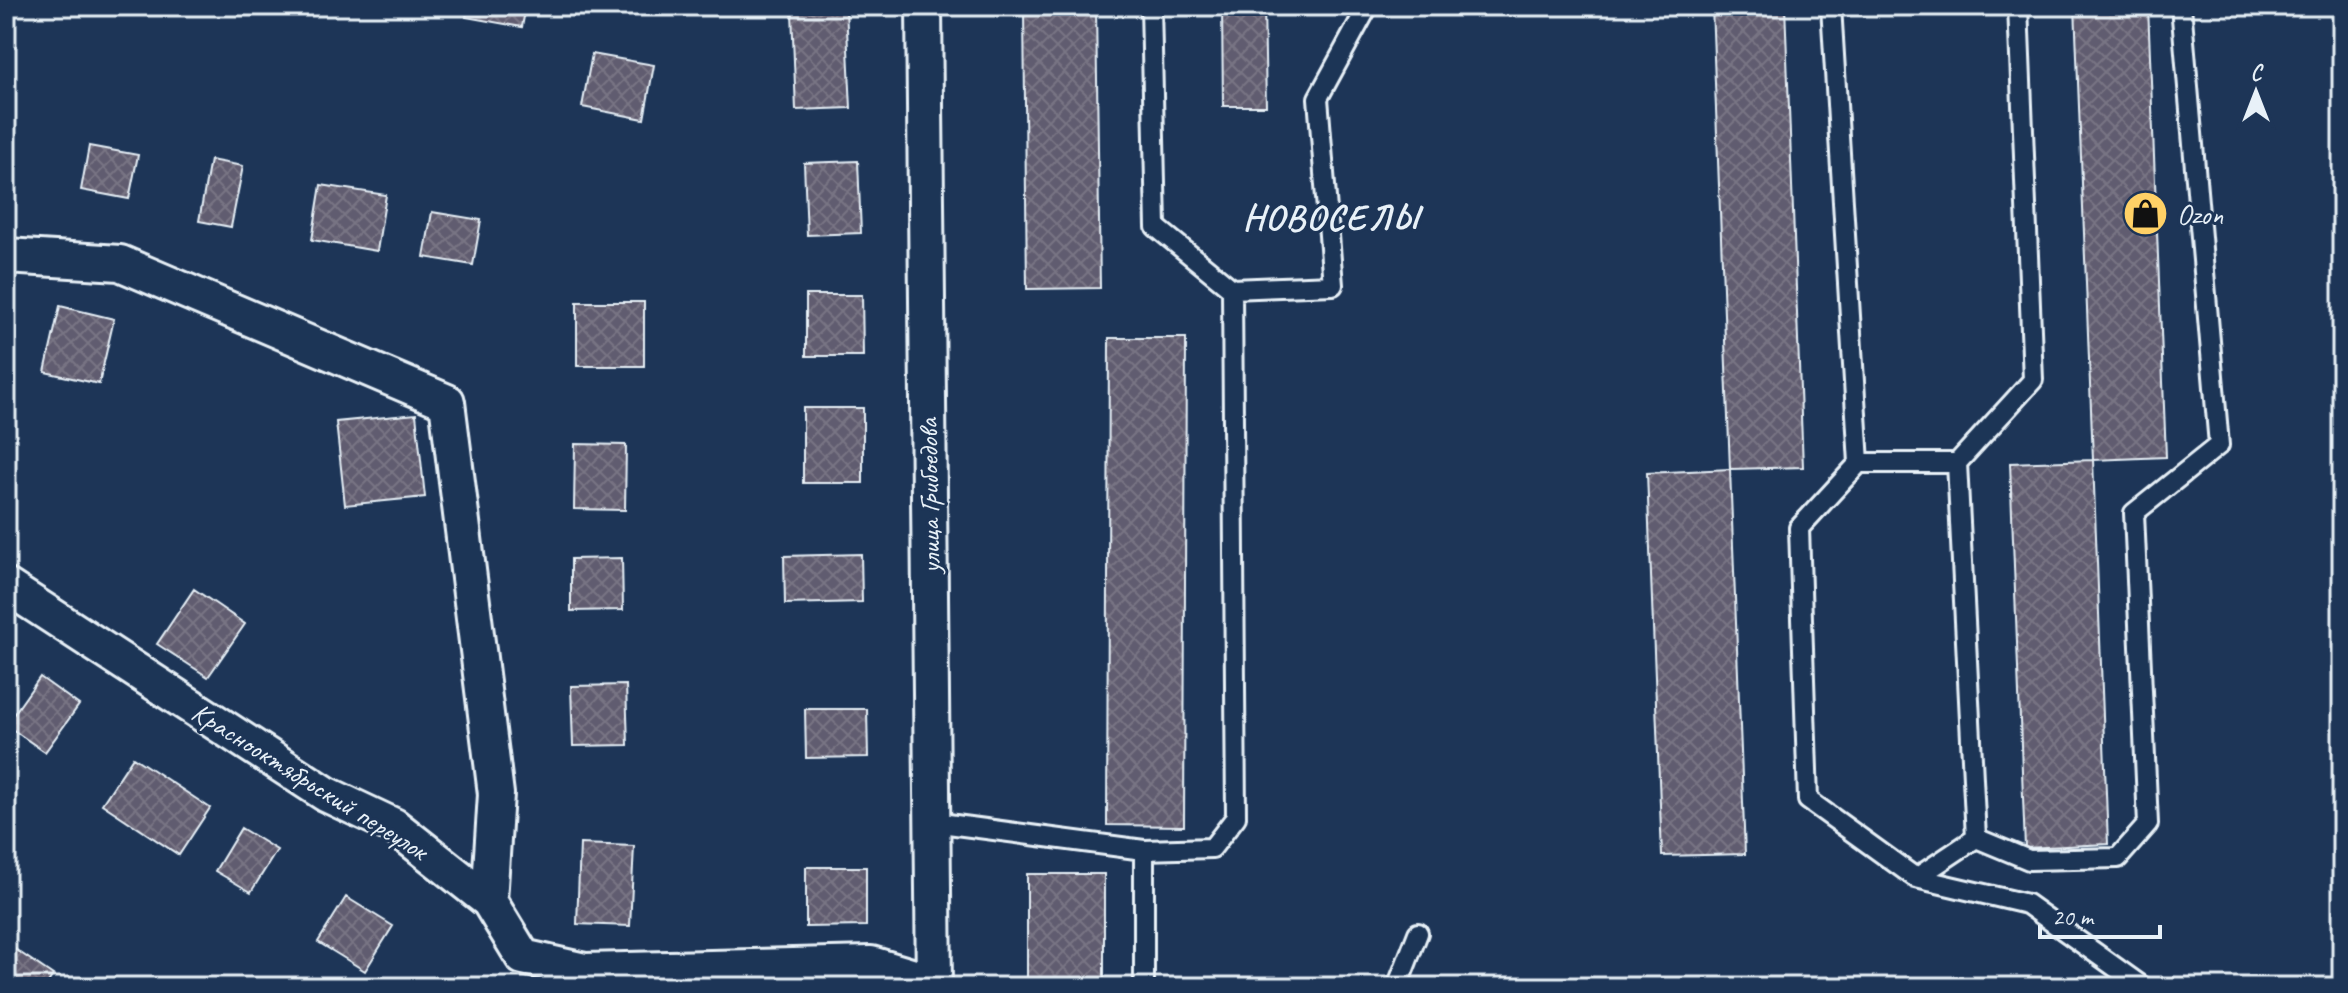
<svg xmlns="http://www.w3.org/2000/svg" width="2348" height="993" viewBox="0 0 2348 993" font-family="Caveat,sans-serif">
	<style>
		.building { fill: url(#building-cross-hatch); stroke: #e8f1f8; stroke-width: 2 }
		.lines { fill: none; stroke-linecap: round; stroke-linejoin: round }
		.service-casing { stroke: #e8f1f8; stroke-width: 24 }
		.minor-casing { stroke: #e8f1f8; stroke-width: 40 }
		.service { stroke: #1d3557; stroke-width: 18 }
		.minor { stroke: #1d3557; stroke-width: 34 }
		.labels { text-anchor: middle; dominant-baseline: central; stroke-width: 6; stroke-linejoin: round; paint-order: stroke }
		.poi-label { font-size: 28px; fill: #e8f1f8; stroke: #1d3557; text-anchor: start }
		.street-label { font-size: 28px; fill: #e8f1f8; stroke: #1d3557 }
		.district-label { font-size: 36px; font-weight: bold; letter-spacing: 2px; fill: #e8f1f8; stroke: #1d3557 }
	</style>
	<defs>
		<pattern id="building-cross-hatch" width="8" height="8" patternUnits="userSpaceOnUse" patternTransform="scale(2)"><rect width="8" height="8" fill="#615c6f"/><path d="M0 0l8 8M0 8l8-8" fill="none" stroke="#787484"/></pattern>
	</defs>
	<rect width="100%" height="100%" fill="#1d3557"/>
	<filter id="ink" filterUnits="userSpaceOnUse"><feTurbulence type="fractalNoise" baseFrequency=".0125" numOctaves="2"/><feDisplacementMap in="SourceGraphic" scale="16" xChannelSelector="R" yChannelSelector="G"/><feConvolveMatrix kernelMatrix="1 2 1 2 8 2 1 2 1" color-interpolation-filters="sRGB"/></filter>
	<g filter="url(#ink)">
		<path class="building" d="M468,6H526L522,27L466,17Z
			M1222,6H1264L1266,106H1223Z
			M1712,6H1785L1803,467L1730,469Z
			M2075,6H2148L2166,457L2093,460Z
			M846,9L851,108L796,110L792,12Z
			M1096,9L1100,288L1027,289L1024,10Z
			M592,54L654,65L644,119L582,107Z
			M89,146L138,155L129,199L81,190Z
			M210,160L243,166L231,227L199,221Z
			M858,161L861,233L807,235L804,163Z
			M321,185L386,195L377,251L312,240Z
			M432,212L481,220L473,265L424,257Z
			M806,295H862L863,356H806Z
			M577,302H644V366H577Z
			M60,306L114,319L99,384L45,372Z
			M1109,338H1186L1184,826L1107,825Z
			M803,408H863V483H803Z
			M416,414L425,497L345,505L336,422Z
			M575,444L626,445L625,510L574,509Z
			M2093,460L2108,844L2025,848L2010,463Z
			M1730,469L1745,854L1662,856L1647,473Z
			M861,554L862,602L785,604L784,556Z
			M622,558L623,610L571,611V559Z
			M194,589L245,624L208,677L157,644Z
			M40,677L79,705L45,752L6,725Z
			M626,685L628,745L573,746L571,686Z
			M805,709H867L868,757L806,758Z
			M133,757L210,808L179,855L102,804Z
			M241,828L277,850L251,892L215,871Z
			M580,844L634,846L630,926L577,924Z
			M806,867H866V926L806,927Z
			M1027,874H1104V987H1027Z
			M346,897L393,926L365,971L318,942Z
			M6,943L53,975L45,987H6Z"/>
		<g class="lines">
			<defs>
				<path id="service" d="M1831,6L1859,463L1799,528L1808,800L1916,878L2027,904L2143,987
					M1232,289L1333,285L1318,98L1368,6
					M1859,463H1957
					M933,822L1144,850L1212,848L1236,817L1232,289L1156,227L1151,6
					M1976,838L2029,860L2118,858L2148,824L2134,513L2219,445L2181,6
					M1144,850V987
					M1916,878L1976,838L1957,463L2033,380L2018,6
					M1397,987L1418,933"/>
				<path id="minor" d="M924,6L934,987
					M6,256L120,263L447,402L496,794L489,901
					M6,586L326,794L394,826L489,901L523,957L585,971L871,964L934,983"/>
			</defs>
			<use href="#service" class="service-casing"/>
			<use href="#minor" class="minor-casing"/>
			<use href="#service" class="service"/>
			<use href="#minor" class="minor"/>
		</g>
	</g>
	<defs>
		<symbol id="shop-disc" viewBox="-11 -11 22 22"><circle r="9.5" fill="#ffd166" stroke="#1d3557"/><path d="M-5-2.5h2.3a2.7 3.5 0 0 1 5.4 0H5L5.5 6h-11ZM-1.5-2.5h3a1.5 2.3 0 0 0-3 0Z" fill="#111"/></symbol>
	</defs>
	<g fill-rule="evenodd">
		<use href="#shop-disc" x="2120" y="188" width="51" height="51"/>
	</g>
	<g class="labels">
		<g class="poi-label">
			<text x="2177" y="214">Ozon</text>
		</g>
		<g class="street-label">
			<text transform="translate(929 496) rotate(-91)">улица Грибоедова</text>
			<text transform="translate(310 781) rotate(32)">Краснооктябрьский переулок</text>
		</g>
		<g class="district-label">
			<text x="1331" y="217">НОВОСЕЛЫ</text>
		</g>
	</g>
	<rect width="2348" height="993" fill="none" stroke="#1d3557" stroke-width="32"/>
	<rect x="16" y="16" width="2316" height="961" fill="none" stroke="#e8f1f8" stroke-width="3" filter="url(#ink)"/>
	<g transform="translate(2256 92)" stroke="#1d3557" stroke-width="6" paint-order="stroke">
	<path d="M0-6L14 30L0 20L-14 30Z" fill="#e8f1f8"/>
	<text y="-12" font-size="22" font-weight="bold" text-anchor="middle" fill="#e8f1f8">С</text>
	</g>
	<path d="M2040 925v12h120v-12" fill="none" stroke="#e8f1f8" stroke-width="4"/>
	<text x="2052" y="925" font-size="24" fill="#e8f1f8" stroke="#1d3557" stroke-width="6" paint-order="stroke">20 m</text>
</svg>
